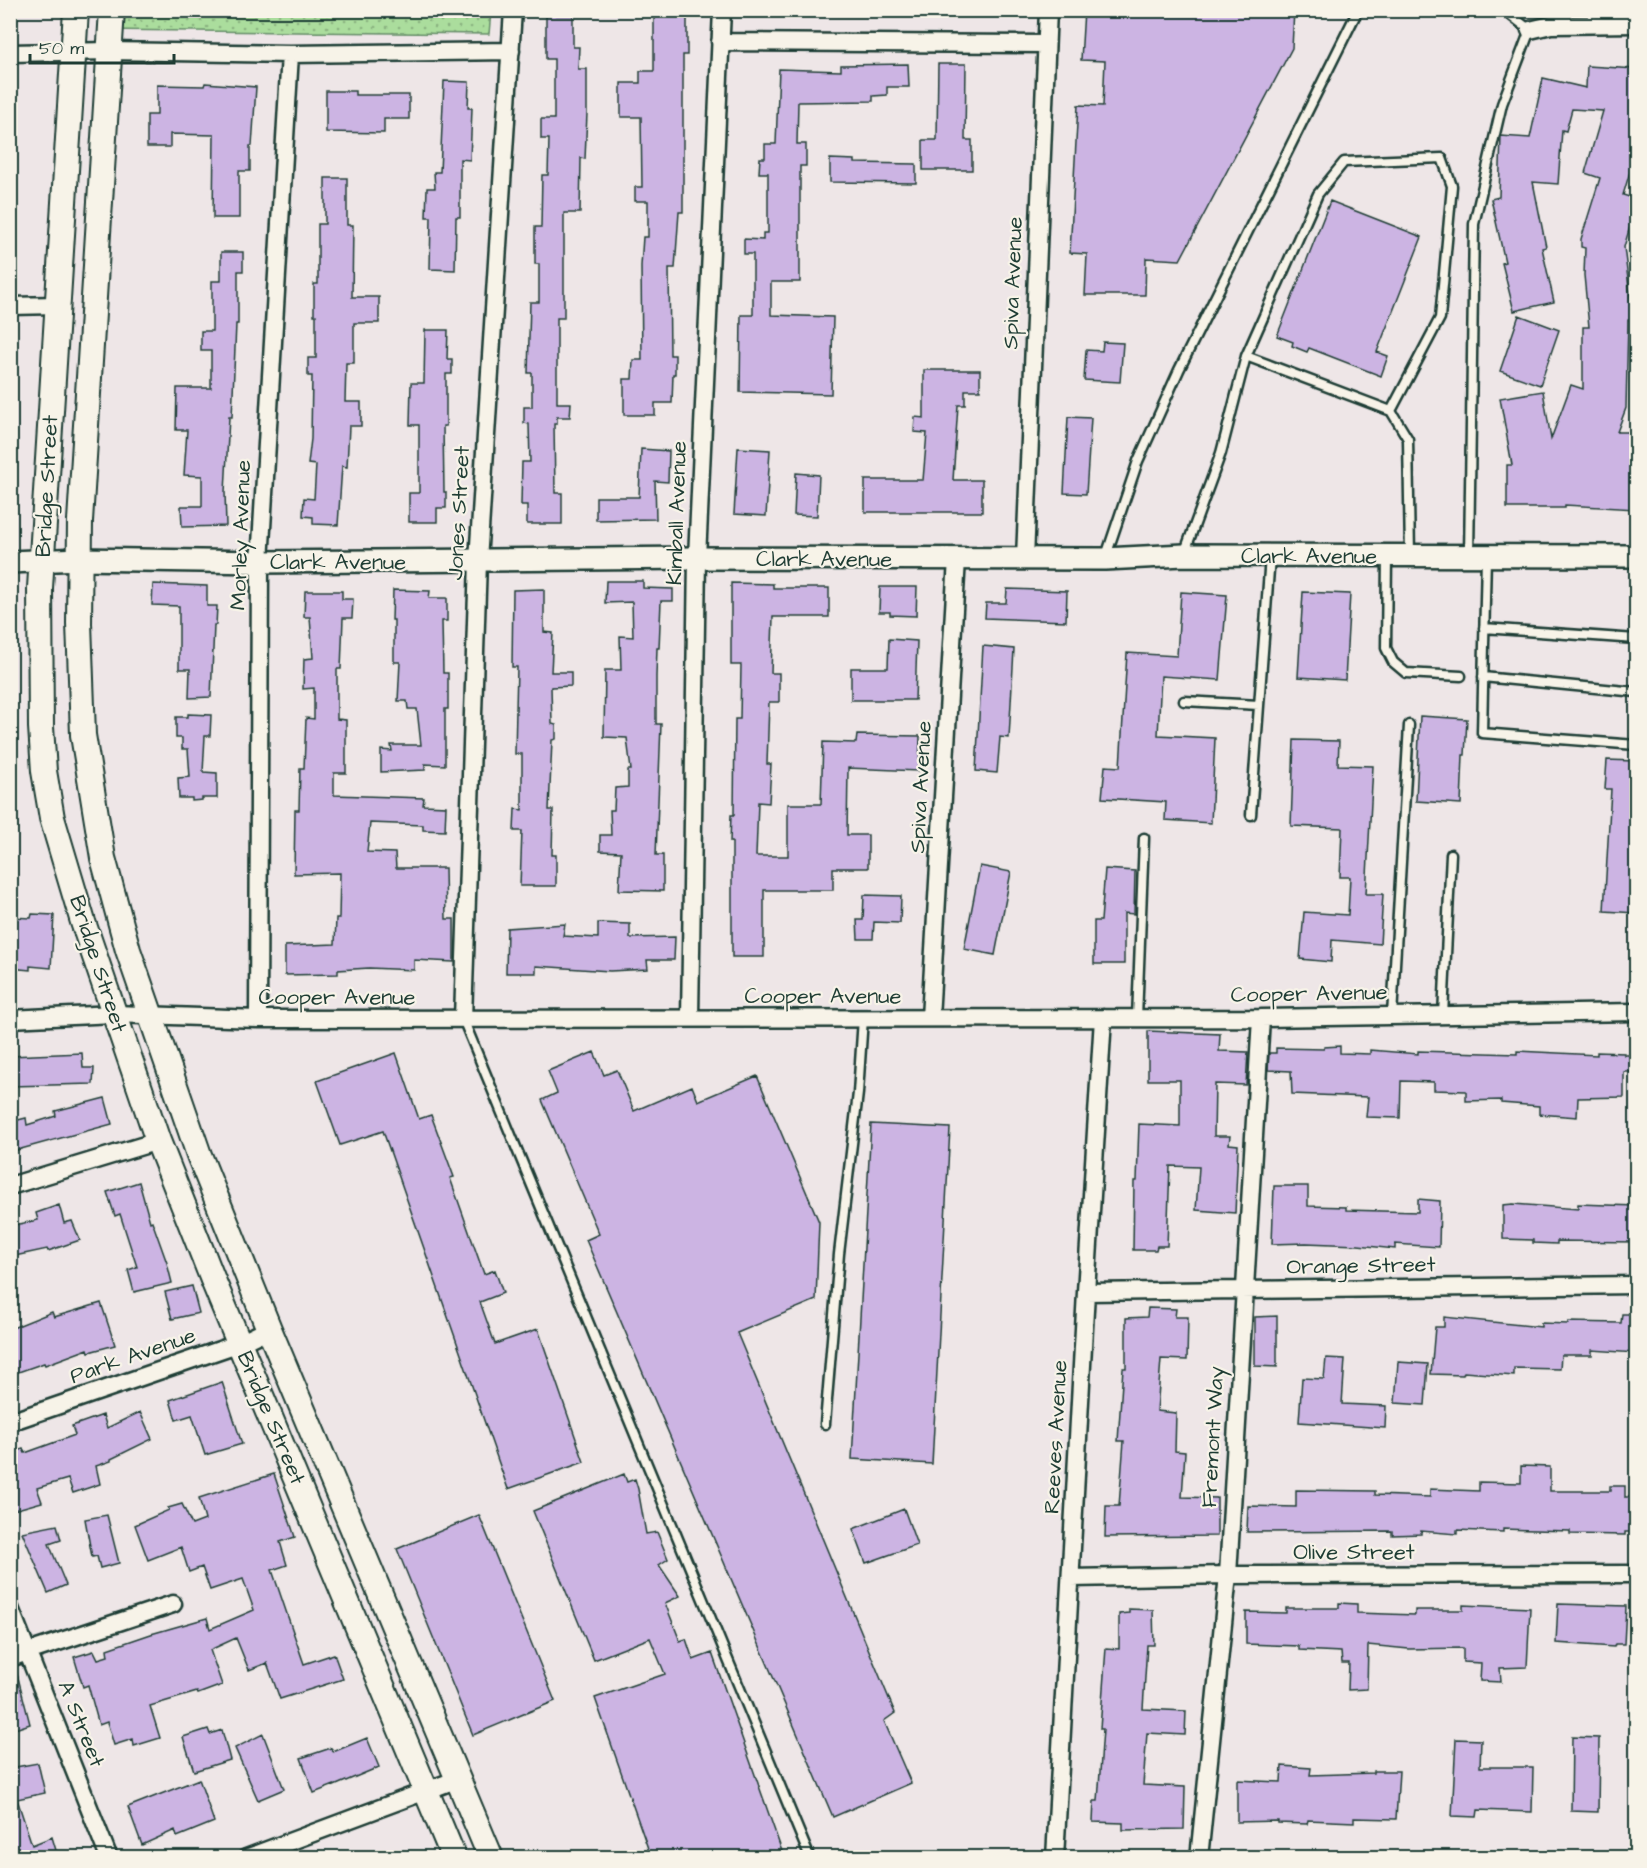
<svg xmlns="http://www.w3.org/2000/svg" width="1647" height="1868" viewBox="0 0 1647 1868" font-family="'Architects Daughter',sans-serif">
	<style>
		.park { fill: url(#park-dots); stroke: #658d68; stroke-width: 1.5 }
		.building { fill: #ccb4e3; stroke: #1f3d34; stroke-width: 1.5 }
		.lines { fill: none; stroke-linecap: round; stroke-linejoin: round }
		.service-casing { stroke: #1f3d34; stroke-width: 13 }
		.minor-casing { stroke: #1f3d34; stroke-width: 21 }
		.tertiary-casing { stroke: #1f3d34; stroke-width: 26 }
		.secondary-casing { stroke: #1f3d34; stroke-width: 28 }
		.service { stroke: #f7f3e8; stroke-width: 8 }
		.minor { stroke: #f7f3e8; stroke-width: 16 }
		.tertiary { stroke: #f7f3e8; stroke-width: 21 }
		.secondary { stroke: #f7f3e8; stroke-width: 24 }
		.labels { text-anchor: middle; dominant-baseline: central; stroke-width: 4.5; stroke-linejoin: round; paint-order: stroke }
		.street-label { font-size: 22px; fill: #1f3d34; stroke: #f7f3e8 }
	</style>
	<defs>
		<pattern id="park-dots" width="8" height="8" patternUnits="userSpaceOnUse" patternTransform="scale(1.5)"><rect width="8" height="8" fill="#abdd9d"/><path d="M2 2h.1M6 6h.1" fill="none" stroke="#8bb481" stroke-width="1.8" stroke-linecap="round"/></pattern>
	</defs>
	<rect width="100%" height="100%" fill="#eee6e7"/>
	<filter id="ink" filterUnits="userSpaceOnUse"><feTurbulence type="fractalNoise" baseFrequency=".0167" numOctaves="2"/><feDisplacementMap in="SourceGraphic" scale="12" xChannelSelector="R" yChannelSelector="G"/><feConvolveMatrix kernelMatrix="1 2 1 2 8 2 1 2 1" color-interpolation-filters="sRGB"/></filter>
	<g filter="url(#ink)">
		<path class="park" d="M102,10L491,11L489,34L101,30Z"/>
		<path class="building" d="M1084,10H1294L1292,48L1180,260L1146,258L1145,295H1085L1087,254L1070,253L1078,105L1103,106L1105,61L1081,60Z
			M546,15H573V47H579L578,69H587V113L585,159L581,158L580,213H564V318H557V403H571L570,417H557V424H554L555,493H562V524H527V505H521L522,462H530L529,424L524,423V407H532V373H528L530,302H539V264H535V227H541L542,175H548L549,139H541V119H554V59H546Z
			M654,16H687V55H683V212H679L675,268H669L670,355H675V374H673L672,403H655V415H624V379H632L633,360H642L641,266L643,237H648V201H635V187H642L641,117H621V83H640V71H654Z
			M908,64L909,87H887V95L873,96V101L798,102L797,144H806V166H800V282H771V315L833,317L831,394L740,392L741,315H753V254H744V239L763,240V233H768V173H759L760,158H765V144H776L779,69L841,71V65Z
			M938,64H966L965,140H972V170H923V140H937Z
			M1587,66L1636,69V152L1623,195L1636,199V206L1624,247L1633,319L1628,320L1626,408L1617,432H1636V509L1565,505V508H1507V465H1512L1500,398L1543,391L1551,439L1571,385L1583,389V327H1589L1584,275L1585,248L1581,247V239L1600,178L1585,173L1603,111L1572,109L1566,131L1562,130L1558,184L1533,182L1546,247L1542,248L1554,302L1514,311L1502,263L1505,262L1491,199L1499,197L1501,136L1530,138L1543,78L1586,88Z
			M444,81L469,82L468,108H472L470,160L460,159V217H456L455,270L430,269L431,217H426L427,188H435L434,172H440Z
			M205,83L256,87L252,146H250V171H239V218H213L214,135L170,134V147H147V115H157V85L204,86Z
			M326,91H355V95H409V119H384V133L326,132Z
			M830,159L855,160V163L916,164V183L830,182Z
			M325,178H347V225H353L352,297H379V323H354V363H346L345,402H361V426H349L347,467L342,466L338,525L313,524V517L303,516L304,498L314,499L316,465L308,464L311,439L312,376H308V358H316V315H314V284H318V224H325Z
			M1330,201L1422,237L1377,352L1388,356L1381,376L1309,348L1307,352L1292,346L1293,342L1277,336Z
			M221,252H243V271H238V324H236L232,417H229L225,492L226,526L182,527L181,506H202V476L184,475L187,430H176L177,388H211V351H201V331H212V281H221Z
			M1519,315L1559,330L1540,385L1500,371Z
			M425,330H448L447,359H452V374H446V426H443L444,492H446V508H437V522H409V493H419V425H410L411,383H424Z
			M1103,342L1123,343L1120,382L1084,380L1086,350L1102,351Z
			M924,370H980V390H965V405H958L953,480H982V512H865V480H923L927,433L914,432L915,417L924,418Z
			M1068,417L1091,418L1086,494L1064,493Z
			M738,448L770,450L766,516L734,514Z
			M641,449L669,451L668,482L655,481L656,519L596,520V497H639Z
			M796,473L819,475L817,516L794,515Z
			M606,581H643V588L673,589V601H661L659,648H657L656,676V724H661L656,855H663V891L619,890L621,852L600,851V835H611L610,810H614L615,788L628,787V770H631L627,738L604,737L605,670H621L620,636L633,637L632,602L605,603Z
			M731,583L773,584V588H829V617H773L771,673H779V702H769L767,764H771L769,803L758,802L756,856H788V804H821L823,742L856,743L857,735L920,736L919,771L848,768L847,835H868V868H833V890H764V957H732V842H730L731,815H734L735,719H740L741,665H731Z
			M153,584L207,586V606H217L216,625H214L211,697L189,698L190,669H179V606L152,605Z
			M880,587H917L916,616L890,615V612H879Z
			M544,589V632L553,633L551,672H571V686L551,687L552,724L556,725V739L552,740L549,810H553L552,855H556V886H520L522,831H514L515,809L522,810V754H515L517,667H512L513,590Z
			M1007,589L1067,591L1066,621L985,618L986,603H1006Z
			M393,590L430,591L429,598H447V621H442L443,673H448V709H445V765L425,764V770L381,772V750L392,751L391,745H421L417,709H408L407,701H398L400,662H394V620H392Z
			M305,591H342V599H353L352,618H343L341,669H337V719L346,720V773H334V795L424,798L423,805L446,806L445,831L423,830V825L370,823L367,852L395,853L396,868H445L446,919H454V962L414,960V970L369,968L338,970V974L285,975V946L335,944L336,918H339L340,873L294,874L295,810H299L300,768H304L306,718L314,719V688L303,689L304,659L313,658L310,617H304Z
			M1181,592L1227,595L1220,680L1161,676L1158,735L1215,738L1211,823L1165,820L1166,802L1102,798L1105,766L1120,767L1127,653L1177,656Z
			M1303,592L1350,594L1345,680L1298,677Z
			M889,639L917,641L915,700H851V668H888Z
			M983,646L1014,649L1009,738L1000,737L997,773L976,771Z
			M188,714L211,715L210,736H205L203,772L217,773V798H202V800L192,801V798H179L178,778L190,777L188,749H182V738H176V717H188Z
			M1420,716L1467,719L1465,755H1463L1461,804L1416,801Z
			M1294,740L1339,741L1338,765L1373,766L1366,894H1383L1380,944L1332,940L1331,962L1300,959L1304,912L1348,915L1350,877H1340L1342,828L1291,826Z
			M1607,760L1634,761V768H1636V913L1604,911L1611,789H1605Z
			M980,866L1011,872L995,955L964,949Z
			M1105,869L1135,871L1134,914L1124,913V964H1094V921H1101Z
			M864,895L901,896L900,923L874,922L873,939H858L857,920H863Z
			M32,914L54,915L51,968L30,966V970L10,968V917L31,918Z
			M598,923L630,924V938L675,937L674,960H647L648,969L610,971L536,966V973H506L507,928L565,924L563,936L598,938Z
			M1148,1031L1220,1034L1219,1051L1248,1052L1246,1085L1215,1084L1214,1136H1230L1229,1144L1238,1145L1235,1213L1196,1210L1199,1167L1170,1166L1167,1246H1157L1156,1250H1133L1134,1181H1137L1139,1124L1180,1126V1080H1148Z
			M1340,1046V1053L1370,1054V1050L1418,1054V1051L1517,1054V1051L1597,1055V1052L1624,1053V1055H1636V1072H1624V1097L1578,1098L1577,1117L1539,1114V1106L1501,1103V1100L1466,1101V1091L1434,1090V1082L1401,1081L1400,1118L1366,1117L1368,1097L1292,1094L1291,1071L1268,1070L1269,1053H1276V1048L1324,1049V1047Z
			M594,1052L604,1075L617,1070L634,1111L692,1086L698,1101L757,1076L819,1222L816,1300L737,1333L895,1713L884,1721L911,1783L833,1817L586,1240L599,1234L542,1100L557,1093L548,1071Z
			M82,1053L83,1068H94L93,1084L10,1086V1056Z
			M396,1053L419,1119L431,1115L454,1177L450,1178L484,1274L495,1270L503,1293L480,1302L495,1344L538,1329L584,1462L508,1489L383,1131L340,1145L317,1081Z
			M105,1098L112,1124L10,1152V1122L26,1118L27,1125L56,1116L55,1111Z
			M871,1124L950,1128L932,1464L852,1459Z
			M139,1182L150,1222L152,1221L167,1263L172,1283L134,1292L128,1270L137,1267L120,1214L115,1216L107,1192Z
			M1274,1186H1308V1206L1346,1207V1210L1418,1212V1199L1440,1201L1439,1247L1395,1244V1249L1358,1245L1306,1243L1272,1244Z
			M1513,1204L1578,1209V1204L1636,1206V1242L1557,1241V1244L1533,1243V1240L1503,1239V1205Z
			M59,1205L64,1223L72,1221L80,1240L48,1251L47,1249L10,1257V1226L38,1220L36,1213Z
			M192,1286L199,1313L172,1319L165,1292Z
			M101,1303L115,1345L89,1352L88,1349L45,1365L44,1363L10,1375V1329L52,1312L54,1317Z
			M1148,1308L1176,1309L1175,1317H1188L1187,1360L1161,1359L1157,1411L1176,1413L1175,1451L1185,1452L1182,1497L1217,1498V1536L1105,1537L1106,1506H1119L1124,1441H1118L1123,1368H1126V1318L1147,1317Z
			M1622,1314H1636V1353L1592,1350V1355H1561L1560,1369L1514,1368V1376L1464,1372L1463,1375L1431,1374L1435,1327H1444V1317L1541,1327V1323L1568,1324V1322L1621,1323Z
			M1277,1316V1367L1255,1366V1317Z
			M1326,1358L1345,1359L1342,1404L1386,1406L1385,1428L1299,1422L1302,1378L1324,1379Z
			M1398,1362L1428,1364L1425,1405L1395,1403Z
			M222,1382L242,1444L205,1455L192,1415L176,1420L170,1400Z
			M140,1412L152,1439L111,1459V1461L96,1466L100,1484L73,1493L68,1479L37,1488L42,1502L10,1511V1454L23,1449L25,1453L75,1435L72,1426L103,1415L107,1428Z
			M1521,1466L1550,1467V1491H1610V1486H1625V1497H1635L1636,1532H1625V1535L1570,1534V1531L1503,1529V1532L1457,1530V1534L1421,1531V1534L1392,1535V1531L1247,1532L1248,1506L1296,1507V1490L1375,1491V1495L1430,1497V1489L1479,1491V1482L1521,1483Z
			M274,1474L295,1537L280,1542L287,1565L272,1570L304,1664L334,1654L343,1679L280,1699L267,1663L249,1670L236,1638L210,1650L222,1685L198,1694L197,1692L150,1706L160,1738L134,1746L133,1739L114,1745L107,1722L99,1725L88,1685L83,1687L74,1657L94,1651L98,1659L108,1656L107,1649L151,1634L207,1618L210,1629L254,1610L243,1579L210,1590L202,1567L189,1572L181,1547L148,1560L135,1525L169,1510L168,1508L182,1504L192,1525L205,1520L199,1498Z
			M624,1474L627,1482L635,1479L638,1489L646,1534L657,1532L668,1559L659,1565L680,1596L665,1603L680,1641L686,1639L693,1660L712,1653L784,1857H651L595,1698L665,1674L650,1638L594,1660L533,1511Z
			M904,1509L917,1545L866,1563L853,1529Z
			M107,1515L119,1563L100,1568L97,1556L92,1557L85,1519Z
			M479,1515L555,1701L473,1735L397,1549Z
			M57,1525L61,1540L49,1544L66,1585L48,1593L22,1532Z
			M1339,1603L1357,1604V1613L1415,1615V1610H1463V1605L1530,1608L1527,1667L1500,1668L1501,1682L1480,1681L1481,1663L1463,1662V1648L1409,1649L1368,1645L1367,1689L1348,1690L1349,1663H1342L1341,1652L1299,1650V1646L1246,1644V1612L1286,1613V1608H1339Z
			M1558,1604L1626,1606L1624,1644H1615L1614,1647L1556,1643Z
			M1129,1609L1153,1610L1154,1645H1147L1143,1709L1186,1711L1185,1735L1147,1733L1143,1785L1185,1787L1184,1829L1123,1830V1823L1093,1822L1094,1801H1098L1103,1729H1100L1106,1648L1119,1649V1614L1129,1613Z
			M16,1670L30,1724L15,1729L10,1716V1671Z
			M208,1729L210,1734L222,1730L230,1760L194,1771L183,1737Z
			M263,1734L284,1789L258,1800L235,1748Z
			M1572,1737L1599,1738L1598,1812L1571,1811Z
			M367,1738L379,1767L334,1786V1785L314,1793L301,1758L331,1748L333,1752Z
			M1456,1739L1481,1740L1480,1767H1533L1532,1812L1478,1810L1477,1817L1452,1816Z
			M38,1763L45,1793L17,1799L32,1845L52,1837L58,1857H10V1768Z
			M1282,1766L1311,1768L1310,1775L1373,1773V1771H1399L1396,1819L1354,1818V1822L1308,1820L1307,1824L1278,1823V1821L1237,1822V1780L1281,1782Z
			M199,1779L214,1822L177,1837L175,1830L142,1845L128,1807Z"/>
		<g class="lines">
			<defs>
				<path id="service" d="M1592,10V24
					M1246,356L1391,411L1408,439L1410,556
					M1184,554L1221,453L1246,356L1318,194L1344,162L1442,158L1452,186L1440,318L1391,411
					M1469,556L1474,224L1502,104L1530,30L1504,10
					M1486,556L1482,733L1636,745
					M1387,557L1386,648L1393,662L1406,673L1461,676
					M1105,559L1138,461L1179,370L1358,10
					M1484,628L1636,639
					M1483,677L1636,692
					M1184,701L1259,705
					M1251,815L1270,556
					M1443,1015L1451,854
					M1392,1016L1409,725
					M1137,1018L1144,838
					M463,1019L810,1858
					M825,1424L839,1254L858,1093L863,1018"/>
				<path id="minor" d="M1530,30L1551,25L1636,24
					M720,42L1045,44
					M10,53L109,51L290,54L511,51
					M10,306L58,305
					M1025,558L1048,10
					M690,1018L697,558L722,10
					M930,1018L957,559
					M10,1019L114,1014L258,1019L1261,1018L1636,1012
					M258,1019L260,562L290,54
					M463,1019L478,561L513,10
					M10,1186L158,1141
					M1086,1292L1636,1285
					M10,1422L240,1343L269,1329
					M1071,1578L1228,1575L1636,1574
					M10,1608L109,1858
					M10,1658L173,1604
					M246,1858L458,1779
					M1055,1858L1086,1292L1103,1018
					M1199,1858L1228,1575L1261,1018"/>
				<path id="tertiary" d="M10,562L80,559L260,562L697,558L1105,559L1184,555L1636,556"/>
				<path id="secondary" d="M76,10L40,588L41,727L44,771L52,818L83,922L158,1141L215,1285L454,1858
					M112,10L80,521L79,623L83,735L103,858L128,950L199,1155L269,1329L491,1858"/>
			</defs>
			<use href="#service" class="service-casing"/>
			<use href="#minor" class="minor-casing"/>
			<use href="#tertiary" class="tertiary-casing"/>
			<use href="#secondary" class="secondary-casing"/>
			<use href="#service" class="service"/>
			<use href="#minor" class="minor"/>
			<use href="#tertiary" class="tertiary"/>
			<use href="#secondary" class="secondary"/>
		</g>
	</g>
	<g class="labels">
		<g class="street-label">
			<text transform="translate(1013 283) rotate(-88)">Spiva Avenue</text>
			<text transform="translate(47 486) rotate(-87)">Bridge Street</text>
			<text transform="translate(459 513) rotate(-87)">Jones Street</text>
			<text transform="translate(677 513) rotate(-88)">Kimball Avenue</text>
			<text transform="translate(241 535) rotate(-88)">Morley Avenue</text>
			<text x="1309" y="556">Clark Avenue</text>
			<text x="824" y="559">Clark Avenue</text>
			<text x="338" y="562">Clark Avenue</text>
			<text transform="translate(921 787) rotate(-87)">Spiva Avenue</text>
			<text transform="translate(98 964) rotate(72)">Bridge Street</text>
			<text transform="translate(1309 994) rotate(-1)">Cooper Avenue</text>
			<text x="823" y="996">Cooper Avenue</text>
			<text x="337" y="997">Cooper Avenue</text>
			<text transform="translate(1361 1266) rotate(-1)">Orange Street</text>
			<text transform="translate(133 1356) rotate(-19)">Park Avenue</text>
			<text transform="translate(271 1418) rotate(67)">Bridge Street</text>
			<text transform="translate(1056 1437) rotate(-87)">Reeves Avenue</text>
			<text transform="translate(1213 1437) rotate(-87)">Fremont Way</text>
			<text x="1354" y="1552">Olive Street</text>
			<text transform="translate(81 1724) rotate(68)">A Street</text>
		</g>
	</g>
	<rect width="1647" height="1868" fill="none" stroke="#f7f3e8" stroke-width="36"/>
	<rect x="18" y="18" width="1611" height="1832" fill="none" stroke="#1f3d34" stroke-width="2" filter="url(#ink)"/>
	<path d="M30 54v9h144v-9" fill="none" stroke="#1f3d34" stroke-width="3"/>
	<text x="39" y="54" font-size="18" fill="#1f3d34" stroke="#f7f3e8" stroke-width="4.5" paint-order="stroke">50 m</text>
</svg>
